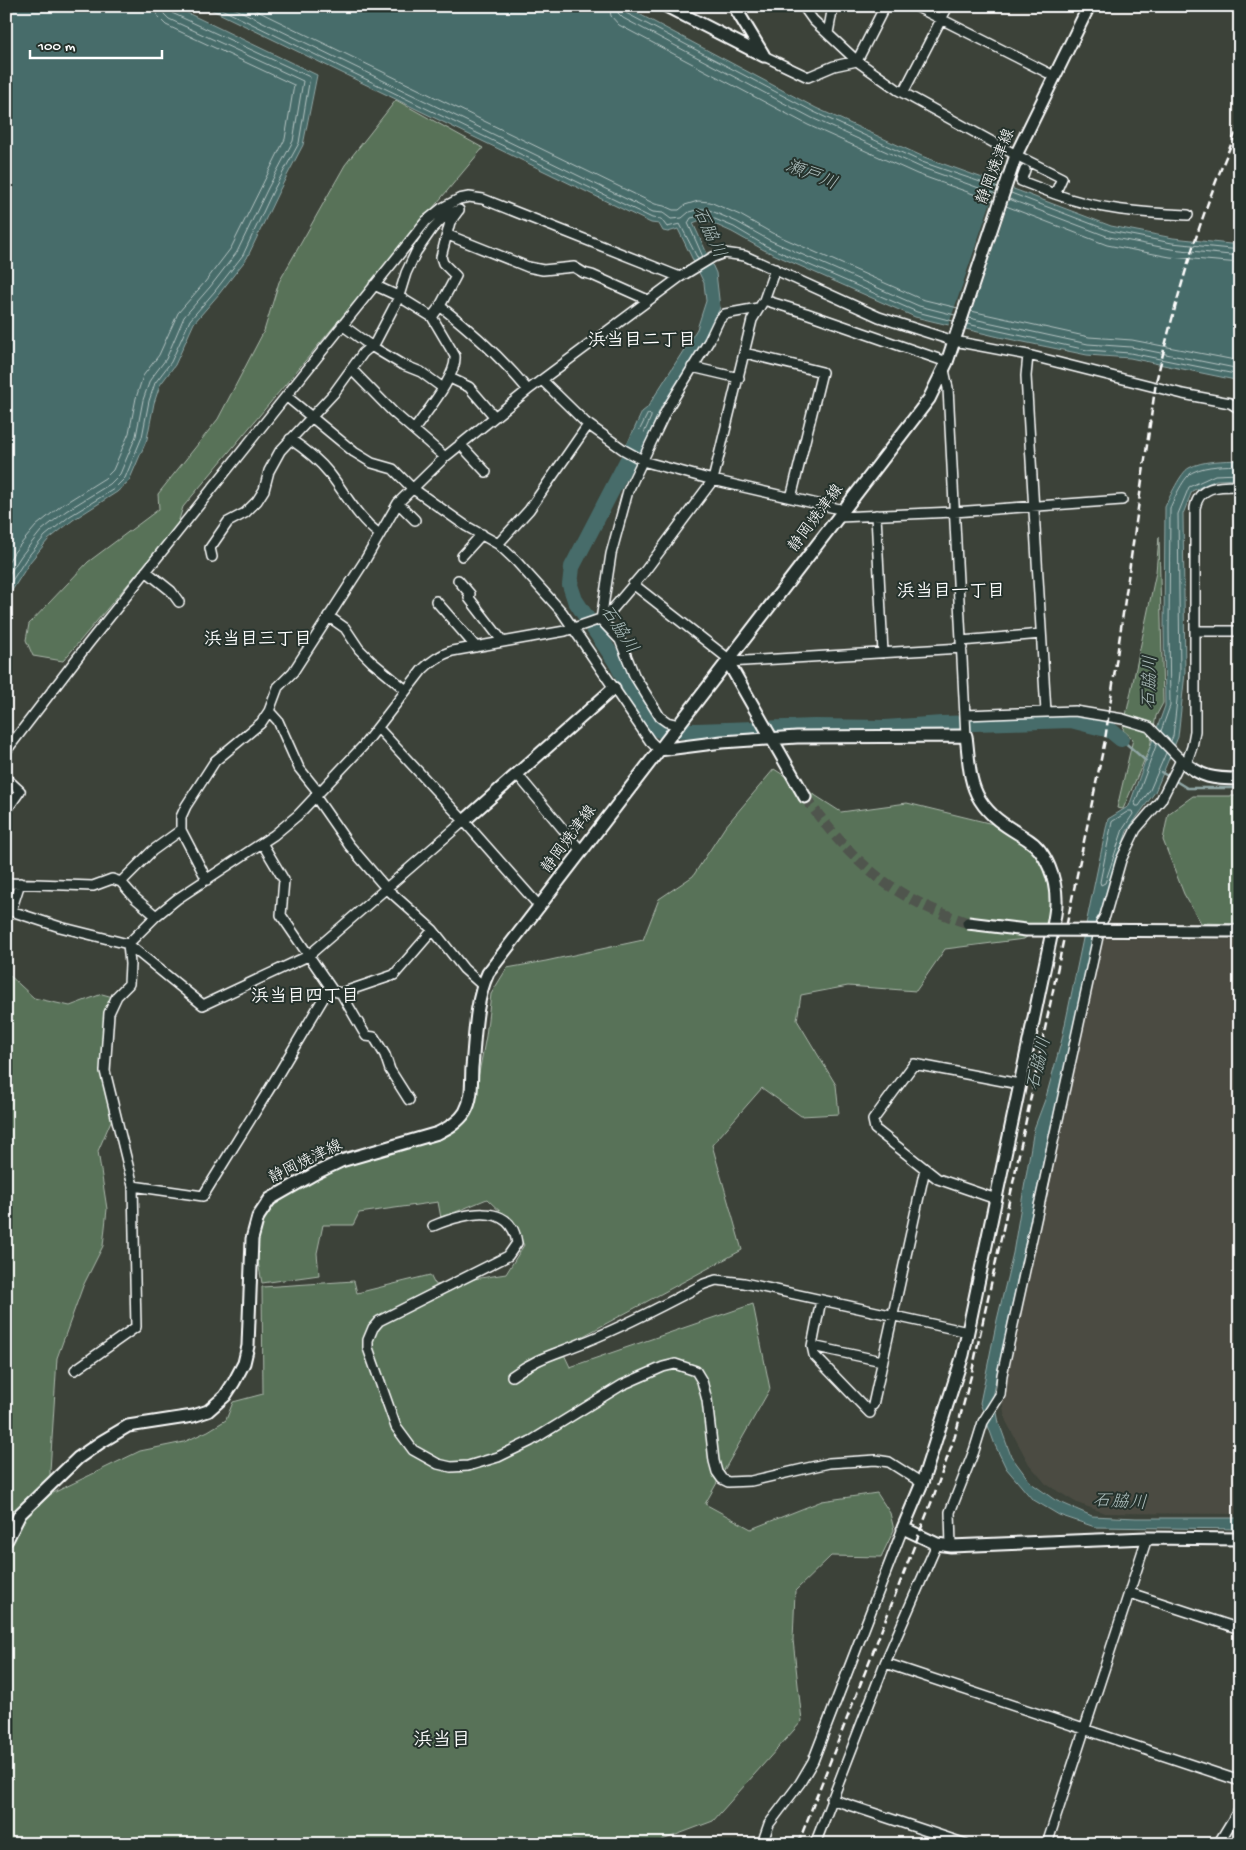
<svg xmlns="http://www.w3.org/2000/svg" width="1246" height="1850" viewBox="0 0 1246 1850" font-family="'Gochi Hand','Klee One',sans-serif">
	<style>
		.built { fill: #4b4c42 }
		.green { fill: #587258; stroke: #acb8ac }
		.water { fill: #476c6a; stroke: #91a7a6 }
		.pier { fill: #3c4239 }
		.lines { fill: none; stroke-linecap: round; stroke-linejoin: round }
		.shore { stroke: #b5c4c3; stroke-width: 1 }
		.stream { stroke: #91a7a6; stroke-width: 2.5 }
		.river { stroke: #476c6a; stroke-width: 16 }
		.secondary-tunnel { stroke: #50554d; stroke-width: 11; stroke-dasharray: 11 5.5; stroke-linecap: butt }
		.street-casing { stroke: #fff; stroke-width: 12 }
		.secondary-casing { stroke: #fff; stroke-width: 15 }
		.street { stroke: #26332d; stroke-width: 9 }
		.secondary { stroke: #26332d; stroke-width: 11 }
		.rail { stroke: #fff; stroke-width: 2.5; stroke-dasharray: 8 4; stroke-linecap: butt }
		.secondary-bridge-casing { stroke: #fff; stroke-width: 15; stroke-linecap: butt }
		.secondary-bridge { stroke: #26332d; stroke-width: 11 }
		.labels { text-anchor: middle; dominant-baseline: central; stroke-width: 4; stroke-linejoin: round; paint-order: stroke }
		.street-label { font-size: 16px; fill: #fff; stroke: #26332d }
		.water-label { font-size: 18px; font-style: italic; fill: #acbdbc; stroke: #26332d }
		.neighbourhood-label { font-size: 18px; font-weight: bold; fill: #fff; stroke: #26332d }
		.quarter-label { font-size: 19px; font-weight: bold; fill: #fff; stroke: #26332d }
	</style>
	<rect width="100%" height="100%" fill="#3c4239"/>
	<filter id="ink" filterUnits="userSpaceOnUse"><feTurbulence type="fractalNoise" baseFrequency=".02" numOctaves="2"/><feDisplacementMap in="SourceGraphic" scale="10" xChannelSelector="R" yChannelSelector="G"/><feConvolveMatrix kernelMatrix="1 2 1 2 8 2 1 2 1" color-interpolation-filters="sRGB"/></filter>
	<g filter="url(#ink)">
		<path class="built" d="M1100,938L1240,940V1514L1105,1513L1077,1503L1046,1484L1029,1464L1006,1421L1002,1401L1005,1375Z"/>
		<path class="green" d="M396,100L483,148L183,507L177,526L63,661L33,656L26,640L29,624L88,562L159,509L158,494L218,419L264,331L279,282L345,165Z
			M1159,537L1163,703L1156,716L1150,747L1123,809L1117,808L1133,739L1123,730L1156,572Z
			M774,769L841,812L907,803L997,825L1034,852L1046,874L1053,895L1047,922L1024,939L945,949L916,991L848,986L801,995L797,1020L836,1085L839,1114L801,1116L762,1088L712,1145L742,1250L561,1348L570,1367L753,1304L770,1389L705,1504L751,1529L822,1501L877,1493L890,1513L894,1530L881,1557L831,1556L795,1591L793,1640L802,1721L713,1821L652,1844H602L572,1840L555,1844H6V972L34,998L70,1006L102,994L113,997L104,1033L114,1114L98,1151L107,1209L103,1246L83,1286L57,1358L50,1471L51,1494L140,1451L184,1442L208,1431L226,1420L233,1402L263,1394L262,1287L354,1281L357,1293L430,1275L435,1285L506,1274L524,1245L510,1221L487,1199L441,1218L438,1202L359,1213L353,1225H323L317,1253L319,1275L262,1283L255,1246L262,1214L320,1174L372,1156L453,1132L472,1110L486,1036L491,994L507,968L546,961L643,940L659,899L693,876L725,827Z
			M1193,796H1240V924L1201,923L1184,894L1163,840L1168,814Z"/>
		<path class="water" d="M6,6H173L317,75L303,145L278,193L247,258L219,294L194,323L175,365L160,385L154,403L147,439L129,481L117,492L73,520L48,540L30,562L6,600Z
			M204,6H624L816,108L924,157L1019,191L1111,226L1173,238L1240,245V381L1130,358L1087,355L999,337L915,317L764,250L732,232L703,219L693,223L716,273L720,308L709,331L665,407L662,405L640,455L626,447L642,412L647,408L697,329L706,301L704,283L678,229L668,232L663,231L659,224L651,223Z
			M1240,460V479L1216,480L1192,491L1183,514L1185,673L1178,737L1155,792L1127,831L1098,919L1062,1086L1049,1135L993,1392L999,1423L1011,1456L1031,1483L1055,1500L1092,1516L1136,1518H1240V1529L1095,1527L1059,1515L1032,1499L1006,1468L995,1445L980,1403L997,1320L1013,1253L1034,1129L1046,1097L1062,1039L1108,819L1129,806L1165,706L1164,629L1165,507C1169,498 1181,472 1189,468C1203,460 1224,461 1240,460Z"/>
		<path class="pier" d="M998,181L1014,186L965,332L948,327Z"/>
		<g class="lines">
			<path class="shore" d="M215,6L652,218L661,219L667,227L680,224L698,259
				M230,6L653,212L663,213L671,219L682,218L689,212L700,209H707L737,222L769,240L919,306L955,315
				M247,6L655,204L664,206L673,210H679L685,205L698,201L710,202L740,215L772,233L921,299L958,308
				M609,6L611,16L619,25L808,125L917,174L993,201
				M617,6L618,13L623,18L812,118L920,167L996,194
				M623,6L626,13L814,112L922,162L998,188
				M1011,193L1110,231L1172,243L1240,250
				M1009,199L1109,237L1171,249L1240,256
				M1006,206L1107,245L1170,257L1240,263
				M703,257L688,223L691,218L705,215L734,227L766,246L917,312L953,321
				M971,311L1089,337L1132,340L1240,361
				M969,318L1088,344L1131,347L1240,369
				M967,324L1087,350L1130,353L1240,375
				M648,414L651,415V417L638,447L635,448L633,444Z
				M6,565L15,551L36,526L62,505L105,478L113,470L129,433L136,398L143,376L159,355L178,313L205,282L231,248L285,139L294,85L166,25L158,17L155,6
				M6,579L21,556L41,531L66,511L110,484L120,474L136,436L143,400L150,380L166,359L184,317L210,287L237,252L268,188L293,141L303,81L169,19L164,14L163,6
				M6,590L26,559L45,536L70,516L114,489L125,478L142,437L149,401L155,383L171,362L190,320L215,291L243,255L273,191L299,143L310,77L172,13L169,6
				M1161,731L1170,706L1169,629L1170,508C1174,499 1184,476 1193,472C1207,465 1225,466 1240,465
				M1171,741L1173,736L1180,673L1178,514L1189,487L1215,475L1240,474
				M1157,743L1135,803L1136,806H1139L1150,790L1166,753
				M1129,811H1132L1133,814L1123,829L1105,883L1101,885L1100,882L1112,822Z"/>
			<path class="stream" d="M1121,739L1146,761
				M1161,772L1187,788H1240"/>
			<path class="river" d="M639,438L572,567L570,585L575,600L616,662L645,719L659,730L696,731L814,727L885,728L942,724L1071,720L1110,730L1121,739"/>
			<path class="secondary-tunnel" d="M805,797C852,862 890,897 968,923"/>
			<defs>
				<path id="street" d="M803,6L813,20L857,61L898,90L1016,155L1062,178L1055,194C1098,210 1142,213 1188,215
					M915,6L1054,76
					M828,33L833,6
					M764,56L808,77L834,66L857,61L885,6
					M903,93L948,6
					M1025,170L1021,181L1055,194
					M448,235L528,267L543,270L574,267L584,273L592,275L648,300
					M374,285L398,296L432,317L455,356C457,376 426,412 414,430
					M764,300L806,313L947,362
					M440,306L456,276L443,263L441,257L450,222L458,211
					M432,317L440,306C473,332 502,358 528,390
					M342,325L371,346L401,364L421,372L443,388
					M745,353L822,372L791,498
					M1028,355L1026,376L1046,712
					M692,367L739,378
					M351,369L393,412L445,457
					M944,370L948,388L966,736
					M450,378L469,387L494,416
					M542,380L586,423L624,450L646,462L713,480L844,510
					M286,396L354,452L372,463L393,469L412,488L466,526L498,544L516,561L562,612L650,741L659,750
					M290,439C305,449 319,460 330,474C347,496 357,517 379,534
					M460,444L486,472
					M398,503L415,520
					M876,515L883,653
					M839,517L954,512L1122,500
					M498,544L529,510L588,425
					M462,556L482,534
					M212,557L210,548L228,522L245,513L257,501L264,490L269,471L280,451L334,393L363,353L375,343L398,299L406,273L416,252L432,229L446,215L459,210
					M146,571L171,591L179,602
					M458,580L470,594L469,598L503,642
					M633,584L730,660
					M436,601L476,647
					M328,616L345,628L359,649L372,662L406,690
					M601,620L611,554L628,491L667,409L709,341L719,320L725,314L758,308
					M601,620L620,640L634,675L660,717L667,722L679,725
					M1195,631H1240
					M961,641L1041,634
					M728,662L962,648
					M269,711L278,721L299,768L319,793
					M378,728L464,821L540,907
					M6,751L88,644L426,221L442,208L459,199L469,197L483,199L680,277
					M1186,764L1192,747L1195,731V508C1199,485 1220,486 1240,486
					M517,774L582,852
					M6,778L20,791L6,811
					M315,796L349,845L386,888L433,930L464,969L482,985
					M464,821L308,956L203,1005L128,944L156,916L177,899L274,835L298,815L364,745L422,670C431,661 440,655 452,651L565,631L606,617L645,571L713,480L752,320L764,300L775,269
					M262,843L284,880L281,915L333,991L341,993L394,975L433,930
					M207,880L181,830V817L186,806L215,761L261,723L269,711L278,687L293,672L364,562L398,503L445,457L528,390L680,277L713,257L724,253L745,256L879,317L954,341L1028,355L1183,394L1230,403L1240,409
					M121,882L152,851L181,830
					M6,883L93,886L112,879L121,882L135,898L156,916
					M20,883L11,911L60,927L128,944L130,964L129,984L117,996L109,1013L105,1071L133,1186L136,1327L75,1370
					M341,993L366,1036L374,1037L385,1055L390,1070L409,1100
					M133,1186L203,1196L270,1088L330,987
					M996,1199L938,1179L875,1129L873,1120L914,1064L1019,1084
					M433,1226C460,1215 511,1199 517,1243L508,1256L379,1321L373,1328L368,1340V1348L396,1427L413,1450L438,1464L451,1467L468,1466L498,1457L531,1441L622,1385L663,1367L675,1364L696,1371L702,1381L707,1400L714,1461L717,1472L722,1479L728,1482L751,1481L829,1463L876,1460L889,1462L922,1483
					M821,1300L812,1346L814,1355L870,1413
					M812,1346L882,1361
					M512,1376C537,1357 559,1353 587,1341C627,1325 666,1304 704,1284L716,1280L744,1283L968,1332
					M873,1405L925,1169
					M951,1546L950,1512L974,1451L983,1422L1000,1395L1002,1375L1101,923L1105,916L1121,860L1136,829L1161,800L1181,760L1149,727L1123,719L1075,711L965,715
					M1130,1593L1240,1629
					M885,1663L1240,1781
					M831,1799L966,1844
					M762,1844L769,1824L800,1783L813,1761L903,1528
					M815,1844L885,1663L937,1544
					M1047,1844L1147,1538
					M1218,1844L1240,1808"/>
				<path id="secondary" d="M666,6L764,56
					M734,6L763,54
					M728,662L805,797
					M659,750L722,742L797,737L966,736C969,757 968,781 980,800C992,819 1008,827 1027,839C1047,851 1057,881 1056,904C1056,911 1054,919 1053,927L963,1355L922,1483L903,1528L937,1544L951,1546L1147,1538L1240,1539
					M1181,760C1202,778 1213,779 1240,779
					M464,821L614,688
					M7,1540L20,1514L78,1458L101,1442L128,1426L193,1416L208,1411L225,1396L234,1382L244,1363L248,1346L252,1239L258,1217L270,1199L314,1174L341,1161L438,1133C448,1128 459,1122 465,1112C473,1098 471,1082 472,1067C475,1037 475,1001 488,973L929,399L947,362L1016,155L1089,6"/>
			</defs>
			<use href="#street" class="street-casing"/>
			<use href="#secondary" class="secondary-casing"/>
			<use href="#street" class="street"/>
			<use href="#secondary" class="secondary"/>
			<path class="rail" d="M798,1844L933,1498L955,1436L971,1376L1013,1183L1105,740L1156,382C1175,304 1196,227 1228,152C1232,143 1235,133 1240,124
				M1237,1844L1240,1840"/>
			<defs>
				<path id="secondary-bridge" d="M968,923L1026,930L1240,931"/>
			</defs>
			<use href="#secondary-bridge" class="secondary-bridge-casing"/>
			<use href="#secondary-bridge" class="secondary-bridge"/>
		</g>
	</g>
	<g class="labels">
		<g class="street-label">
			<text transform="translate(997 167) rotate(-69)">静岡焼津線</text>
			<text transform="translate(817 519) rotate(-53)">静岡焼津線</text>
			<text transform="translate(570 840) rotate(-53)">静岡焼津線</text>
			<text transform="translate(306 1163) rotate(-26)">静岡焼津線</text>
		</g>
		<g class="water-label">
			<text transform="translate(811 176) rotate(22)">瀬戸川</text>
			<text transform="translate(708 233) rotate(65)">石脇川</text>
			<text transform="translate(618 630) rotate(57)">石脇川</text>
			<text transform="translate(1151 682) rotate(-88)">石脇川</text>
			<text transform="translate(1040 1064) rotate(-77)">石脇川</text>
			<text transform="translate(1120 1503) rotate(3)">石脇川</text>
		</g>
		<g class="neighbourhood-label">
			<text x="642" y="341">浜当目二丁目</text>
			<text x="951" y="592">浜当目一丁目</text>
			<text x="258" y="640">浜当目三丁目</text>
			<text x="305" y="997">浜当目四丁目</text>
		</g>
		<g class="quarter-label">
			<text x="442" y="1741">浜当目</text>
		</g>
	</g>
	<rect width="1246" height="1850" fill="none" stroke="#26332d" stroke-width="25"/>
	<rect x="12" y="12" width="1221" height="1825" fill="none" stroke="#fff" stroke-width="2" filter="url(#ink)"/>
	<path d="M30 50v8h132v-8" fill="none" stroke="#ffffff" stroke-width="2.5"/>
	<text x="38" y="50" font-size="15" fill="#ffffff" stroke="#26332d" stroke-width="4" paint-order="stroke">100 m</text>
</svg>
